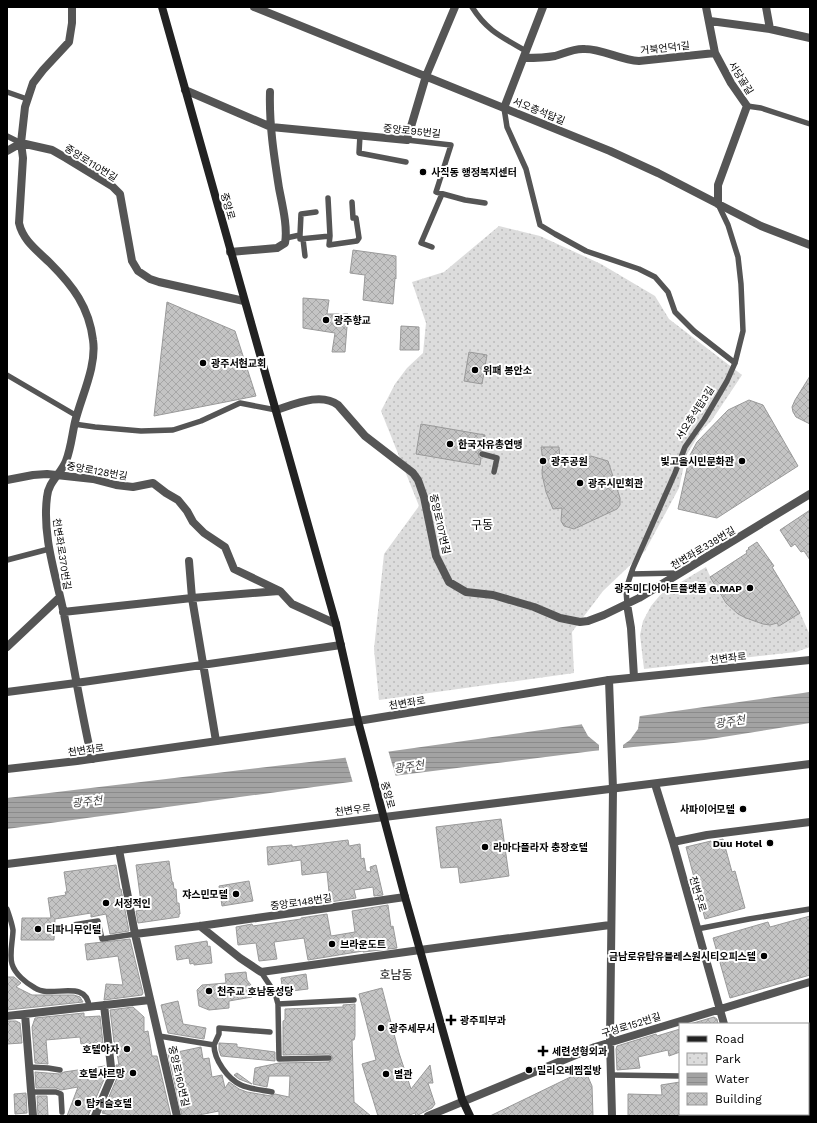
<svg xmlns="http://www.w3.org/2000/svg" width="817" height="1123" viewBox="0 0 817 1123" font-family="'Work Sans','Noto Sans KR',sans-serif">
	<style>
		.park { fill: url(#park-dots) }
		.water { fill: url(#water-rules) }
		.pier { fill: #fff }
		.building { fill: url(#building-cross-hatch); stroke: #999 }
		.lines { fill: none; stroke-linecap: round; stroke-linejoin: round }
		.service { stroke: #555; stroke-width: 5.5 }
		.pedestrian { stroke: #555; stroke-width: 8 }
		.minor { stroke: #555; stroke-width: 8 }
		.tertiary { stroke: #555; stroke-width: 8 }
		.secondary { stroke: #222; stroke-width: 8 }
		.poi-dot { fill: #000; stroke: #fff; stroke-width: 1.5 }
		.labels { text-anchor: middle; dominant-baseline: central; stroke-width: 4; stroke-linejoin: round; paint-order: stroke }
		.street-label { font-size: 10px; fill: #000; stroke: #fff }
		.poi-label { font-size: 10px; font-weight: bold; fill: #000; stroke: #fff; text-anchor: start }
		.water-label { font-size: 11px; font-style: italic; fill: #444; stroke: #fff }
		.quarter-label { font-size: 12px; fill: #000; stroke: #fff }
	</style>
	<defs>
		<pattern id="park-dots" width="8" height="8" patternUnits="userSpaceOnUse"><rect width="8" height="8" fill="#dcdcdc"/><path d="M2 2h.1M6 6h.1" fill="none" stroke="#bbb" stroke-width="1.8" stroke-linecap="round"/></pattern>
		<pattern id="water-rules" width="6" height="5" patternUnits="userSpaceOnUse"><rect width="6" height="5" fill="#a3a3a3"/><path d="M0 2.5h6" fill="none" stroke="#8b8b8b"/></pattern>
		<pattern id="building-cross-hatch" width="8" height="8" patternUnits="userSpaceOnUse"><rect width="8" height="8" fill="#c4c4c4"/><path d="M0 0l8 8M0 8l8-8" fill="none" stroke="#a7a7a7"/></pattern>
	</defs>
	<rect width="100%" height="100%" fill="#fff"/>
	<path class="park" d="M499,226L540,236L601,264L655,296L669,319L742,375L712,420L701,431L686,456L679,488L645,551L603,591L572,632L574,673L379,700L374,649L384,554L419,506L381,411L395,384L407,368L423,353L426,323L412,282L444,272Z
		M706,567C720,601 732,617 770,625L777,622L779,626L800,613L810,635V647L796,652L644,669L640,635L643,621L651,606L661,594Z"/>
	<path class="water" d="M810,692V723L704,740L593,751L401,775L7,829V798L343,758Z"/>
	<path class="pier" d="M640,714L638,729L630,740L623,745V750L599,752V745L588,736L582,725V722Z
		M388,750L396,777L353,783L345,756Z"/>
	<path class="building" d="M353,250L396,256V279L395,278L393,304L363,300L365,275L350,273Z
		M303,298L329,300L327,314H348L345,352H332L335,333L303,328Z
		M167,302L235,331L256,396L154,416Z
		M401,326L419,327V350H400Z
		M469,352L487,355L482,384L464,381Z
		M810,376V424L796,417L793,412L792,407L795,400Z
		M749,400L763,405L798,466L717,518L678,509L690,455L697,442L728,410Z
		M421,424L485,435L483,450L479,451L478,453L479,457L481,458L480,465L416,454Z
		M541,447H559L560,461L591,456L608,461L620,498V505L617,509L574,529L564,526L561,521L562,508L553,509L546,492L542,474L543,460Z
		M810,510V560L804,551L801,552L795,544L791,547L780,530Z
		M757,542L774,566L772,567L800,613L779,626L777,623L770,625L763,624L746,618L738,614L726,603L710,577L747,553L746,551L749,549L748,548Z
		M501,819L509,876L460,883L458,867L441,868L436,827Z
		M723,839L732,872L735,871L745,908L705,919L686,847L711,841V842Z
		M348,840L349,846L360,844L361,859L364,858L366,871L371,872L370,867L376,865L383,895L374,896L373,887L354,890L356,898L330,902L327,872L302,875L301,860L268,865L267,847L292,845V847Z
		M169,861L172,882H173L174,889H176L177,903H179L180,914H179V917L138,923L136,911L142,910L136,865Z
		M116,865L120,889H121L129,931L110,934L106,914L91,917V913L55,919L54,940H21L22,918H51L48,898L66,895L65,892H67L64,872Z
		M249,881L253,901L222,906L219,886Z
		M388,905L391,927L393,926L397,948L363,952V951L308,960L304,938L274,942L277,959L259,961L256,943L238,945L236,927L252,924L253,926L301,919V918L327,914L331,936L355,932L352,911Z
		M810,916V975L730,998L713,938L768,922L770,927Z
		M130,939L143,993L142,995L104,1000L106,984L123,985L118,956L87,960L85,944Z
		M207,941L208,947L210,946L212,963L194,965V963L190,964L189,958L177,960L175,946Z
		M246,972L247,980L251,985L252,997L229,1001V1008L209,1010L199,1006L197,990L202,985L226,983L225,974Z
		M306,974L308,989L283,992L281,978Z
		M7,977H14L21,983L16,987L32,995H74L80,997L83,1002L7,1010Z
		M382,988L399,1053L411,1089L430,1065L433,1083H428L435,1104L432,1108L416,1116L415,1113L407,1116H378L362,1064L376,1060L359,994Z
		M178,1001L183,1024L206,1028L204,1039L168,1033L161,1005Z
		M355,1004V1036L354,1040H352L354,1102L371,1116H219V1111L194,1116H182L168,1054L201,1047L203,1059L209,1058L212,1077L222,1075L225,1088L229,1082L239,1089L247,1092L271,1096L275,1094L289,1097L290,1076H269L267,1087L253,1084L255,1068L279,1063L329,1062L332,1060L333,1058L331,1055L329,1054L283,1055V1021L285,1020V1009L343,1007V1005Z
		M133,1007L144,1017V1032L148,1031L152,1056H157L171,1116H114L102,1113L117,1078L116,1065H119L115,1042H114L110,1010Z
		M84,1013V1017L100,1016L103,1043L81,1044L80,1037L46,1040L48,1064L35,1063L32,1027L35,1018Z
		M714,1017L717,1019L718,1024H690Z
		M7,1021H16L20,1023L22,1043L7,1044Z
		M680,1029V1052L669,1056L668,1050L638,1057L640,1068L617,1070L616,1049L617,1046L656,1034L657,1036Z
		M219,1043L237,1044V1047L275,1052V1061L221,1056L219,1050Z
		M105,1066L106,1075L88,1116H67L78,1087L61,1090L56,1088H36L35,1072L60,1074L64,1072Z
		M585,1070L592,1086L593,1116H490Z
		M237,1073L252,1084L239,1079L234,1075Z
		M680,1082V1116H628V1094L662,1095L661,1085Z
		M26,1093L27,1113L15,1114L14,1094Z
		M37,1096H47L48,1116H38Z"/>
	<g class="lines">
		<path class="service" d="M472,7C487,31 502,37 526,51
			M7,92L27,99
			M747,106L761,108L810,124
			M504,108L507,127L526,169L540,225L555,234L586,251L639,269L655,277L668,292L675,312L694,331L735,363
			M360,135L359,153L406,162
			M7,136L21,143
			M407,140L451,145L436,192L465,200L485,203
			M300,235L301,214L316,212
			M330,236L329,245L357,241L359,238L356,218H353L352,202
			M286,238L300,235V239L330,236L328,198
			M303,239L305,256
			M432,247L421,243L442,194
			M7,375L77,416
			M74,424L95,427L141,431L173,430L201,421L240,403L276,410
			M482,454L497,458L494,472
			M7,560L49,549
			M631,574L678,573
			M627,604L626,589L633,568L675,473L685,447L704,420L727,381L735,363L743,331L741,284L738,257L728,225L718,204
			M7,909C9,915 12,923 13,930C13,939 9,955 12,964C15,974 26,983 35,988C51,999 87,978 89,1007
			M73,925L98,921L102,939L135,934
			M697,929L749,919L810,909
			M261,972L275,993L278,1004L279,1059L329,1058
			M278,1004L354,1000
			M159,1036L214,1045C214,1060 228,1079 241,1085C250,1089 262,1090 272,1092
			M214,1045L219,1034V1028L270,1032
			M29,1067L48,1068L60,1070
			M611,1075L680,1076
			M31,1092H56L61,1094L62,1112"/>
		<path class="pedestrian" d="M609,680L613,789"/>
		<path class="minor" d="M72,7V23L69,42L43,70L33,83L25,107L21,143L23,158L19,223C23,241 38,251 50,263C73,286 89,307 93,340C97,366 81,397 75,422C72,435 71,448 66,461C61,474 48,482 47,497C42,537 56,575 64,614C73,662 81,711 92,759
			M254,7L610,151L658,173L761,226L810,245
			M706,7L715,53L731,83L747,106L718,185V204
			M766,7L770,29
			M710,21L770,29L810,38
			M524,58C534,58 544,58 555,56C565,53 574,48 585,49C603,49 620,60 639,61L715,53
			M185,90L271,127L407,140L426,76L455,7
			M504,108L543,7
			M7,151L21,143L52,150L66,158L112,186L120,194L132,261L138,271L150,279L159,282L244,301
			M230,252L277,248L285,243C288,227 282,204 279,188C274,156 269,124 270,92
			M276,410C295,404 321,392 338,405L365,436L413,473L418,480L424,497L436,556L449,582L466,592L493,595L534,607L560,618L580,622L588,621L604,615L639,598L810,494
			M7,480L33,475L47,474L93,479L116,485L133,487L153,483L166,493L178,500L187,511L193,522L204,533L225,547L234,569L280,591L292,604L336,624
			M189,561L192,598L216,741
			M627,604L631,628L634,677
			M63,612L192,598L279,591
			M7,647L59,598
			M7,692L76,683L341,645
			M655,784L673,842L724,1024
			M673,842L707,835L810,822
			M119,850L135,934L177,1116
			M200,926L240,958L261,972L420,950L610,925
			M135,934L200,926L405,897
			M25,1014L33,1116
			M7,1016L150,1000
			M751,1114V1116
			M95,1116L112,1076L104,1005
			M428,1116L595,1047L810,982
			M612,1116L610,1041L613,789"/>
		<path class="tertiary" d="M7,769L77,761L358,721L609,680L810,660
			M7,864C274,829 543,799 810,764"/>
		<path class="secondary" d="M162,7L336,624L358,721L405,897L462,1099L470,1116"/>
	</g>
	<g class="poi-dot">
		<circle cx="423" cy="172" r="4"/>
		<circle cx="326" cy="320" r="4"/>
		<circle cx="203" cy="363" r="4"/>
		<circle cx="475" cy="370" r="4"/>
		<circle cx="450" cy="444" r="4"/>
		<circle cx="543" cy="461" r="4"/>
		<circle cx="742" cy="461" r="4"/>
		<circle cx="580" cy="483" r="4"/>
		<circle cx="750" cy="588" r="4"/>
		<circle cx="743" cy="809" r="4"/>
		<circle cx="770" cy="843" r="4"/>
		<circle cx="485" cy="847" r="4"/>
		<circle cx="236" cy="894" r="4"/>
		<circle cx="106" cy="903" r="4"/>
		<circle cx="38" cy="929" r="4"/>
		<circle cx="332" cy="944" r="4"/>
		<circle cx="764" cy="956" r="4"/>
		<circle cx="209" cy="991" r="4"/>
		<path d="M449 1014h4v4h4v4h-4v4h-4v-4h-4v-4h4z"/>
		<circle cx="381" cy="1028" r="4"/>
		<circle cx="127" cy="1049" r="4"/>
		<path d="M541 1045h4v4h4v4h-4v4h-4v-4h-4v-4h4z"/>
		<circle cx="529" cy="1070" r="4"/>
		<circle cx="133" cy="1073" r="4"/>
		<circle cx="386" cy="1074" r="4"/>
		<circle cx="78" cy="1103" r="4"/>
	</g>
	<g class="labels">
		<g class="street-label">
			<text transform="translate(665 48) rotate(-6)">거북언덕1길</text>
			<text transform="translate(741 78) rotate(58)">서당골길</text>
			<text transform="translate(539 111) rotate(22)">서오층석탑길</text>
			<text transform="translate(412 131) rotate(6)">중앙로95번길</text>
			<text transform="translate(91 163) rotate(32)">중앙로110번길</text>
			<text transform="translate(228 206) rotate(74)">중앙로</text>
			<text transform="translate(695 413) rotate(-57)">서오층석탑3길</text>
			<text transform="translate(97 471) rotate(10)">중앙로128번길</text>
			<text transform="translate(440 524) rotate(77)">중앙로107번길</text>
			<text transform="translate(703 548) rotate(-31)">천변좌로338번길</text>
			<text transform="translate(62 554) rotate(81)">천변좌로370번길</text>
			<text transform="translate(728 658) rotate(-6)">천변좌로</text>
			<text transform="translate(407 703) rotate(-9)">천변좌로</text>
			<text transform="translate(86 750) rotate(-8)">천변좌로</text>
			<text transform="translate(388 795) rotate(75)">중앙로</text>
			<text transform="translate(353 810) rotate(-7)">천변우로</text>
			<text transform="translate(698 894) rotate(74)">천변우로</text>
			<text transform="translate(301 902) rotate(-8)">중앙로148번길</text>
			<text transform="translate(631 1025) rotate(-17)">구성로152번길</text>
			<text transform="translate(179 1076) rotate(77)">중앙로160번길</text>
		</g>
		<g class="poi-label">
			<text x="431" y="172">사직동 행정복지센터</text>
			<text x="334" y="320">광주향교</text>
			<text x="211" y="363">광주서현교회</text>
			<text x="483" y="370">위패 봉안소</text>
			<text x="458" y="444">한국자유총연맹</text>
			<text x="551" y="461">광주공원</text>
			<text x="734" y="461" text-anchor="end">빛고을시민문화관</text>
			<text x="588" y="483">광주시민회관</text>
			<text x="742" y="588" text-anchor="end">광주미디어아트플랫폼 G.MAP</text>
			<text x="735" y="809" text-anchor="end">사파이어모텔</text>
			<text x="762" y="843" text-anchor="end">Duu Hotel</text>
			<text x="493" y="847">라마다플라자 충장호텔</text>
			<text x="228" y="894" text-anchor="end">쟈스민모텔</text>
			<text x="114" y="903">서정적인</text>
			<text x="46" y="929">티파니무인텔</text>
			<text x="340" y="944">브라운도트</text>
			<text x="756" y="956" text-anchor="end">금남로유탑유블레스원시티오피스텔</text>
			<text x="217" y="991">천주교 호남동성당</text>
			<text x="460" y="1020">광주피부과</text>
			<text x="389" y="1028">광주세무서</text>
			<text x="119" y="1049" text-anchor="end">호텔야자</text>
			<text x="552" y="1051">세련성형외과</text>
			<text x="537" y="1070">밀리오레찜질방</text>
			<text x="125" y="1073" text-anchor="end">호텔샤르망</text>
			<text x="394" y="1074">별관</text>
			<text x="86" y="1103">탑캐슬호텔</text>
		</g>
		<g class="water-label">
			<text transform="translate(730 722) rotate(-8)">광주천</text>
			<text transform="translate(409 767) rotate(-8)">광주천</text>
			<text transform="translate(87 802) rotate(-6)">광주천</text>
		</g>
		<g class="quarter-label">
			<text x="482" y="525">구동</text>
			<text x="396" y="975">호남동</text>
		</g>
	</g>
	<rect width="817" height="1123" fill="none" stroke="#000000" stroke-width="16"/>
	<rect x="679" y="1023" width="130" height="92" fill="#ffffff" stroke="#999999"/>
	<rect x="687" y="1036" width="20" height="6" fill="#222222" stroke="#999999"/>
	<text x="715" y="1043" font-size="12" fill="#000000">Road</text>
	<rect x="687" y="1053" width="20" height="12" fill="url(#park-dots)" stroke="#999999"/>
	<text x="715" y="1063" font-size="12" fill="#000000">Park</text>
	<rect x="687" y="1073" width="20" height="12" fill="url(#water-rules)" stroke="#999999"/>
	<text x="715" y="1083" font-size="12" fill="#000000">Water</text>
	<rect x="687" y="1093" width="20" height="12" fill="url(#building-cross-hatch)" stroke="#999999"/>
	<text x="715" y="1103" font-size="12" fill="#000000">Building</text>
</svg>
